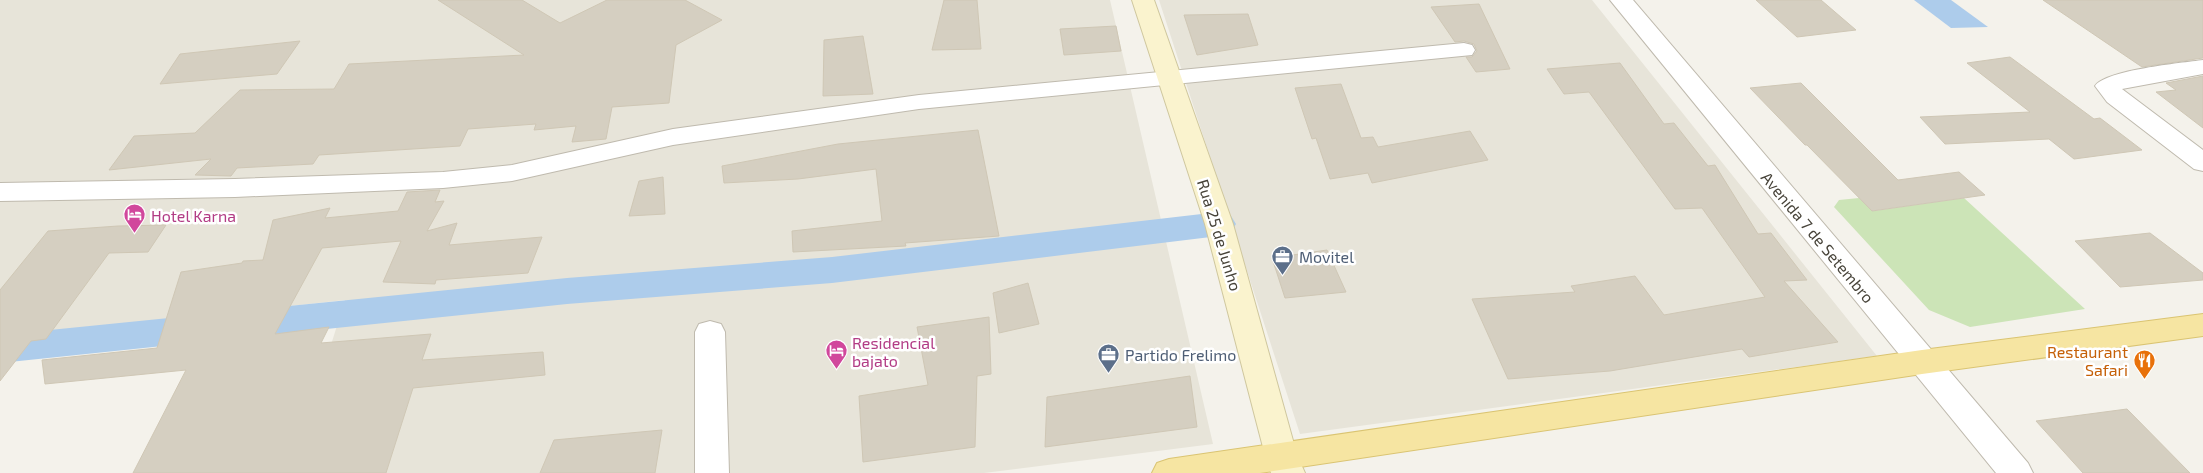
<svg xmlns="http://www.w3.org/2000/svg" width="2203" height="473" viewBox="0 0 2203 473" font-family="'Exo 2',sans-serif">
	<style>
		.residential { fill: #e7e4d9 }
		.green { fill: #cce4b7 }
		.water { fill: #adcceb }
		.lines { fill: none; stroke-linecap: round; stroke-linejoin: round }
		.canal { fill: #adcceb; fill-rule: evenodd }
		.building { fill: #d5cfc1; stroke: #cfc7b5 }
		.street-casing { stroke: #bfbaae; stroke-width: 2 }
		.secondary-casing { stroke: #cfc79e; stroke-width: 2 }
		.primary-casing { stroke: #dac472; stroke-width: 2 }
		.street { fill: #fff; fill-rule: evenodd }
		.secondary { fill: #faf3ce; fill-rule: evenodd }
		.primary { fill: #f6e5a2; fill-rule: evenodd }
		.labels { text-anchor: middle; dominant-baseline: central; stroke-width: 5; stroke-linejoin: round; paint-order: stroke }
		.hotel-label { font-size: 16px; fill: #b23c85; stroke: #fff; text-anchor: start }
		.street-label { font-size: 16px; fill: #474339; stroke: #fff }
		.service-label { font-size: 16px; fill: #4e5e75; stroke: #fff; text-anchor: start }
		.food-label { font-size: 16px; fill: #c56008; stroke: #fff; text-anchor: end }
	</style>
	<rect width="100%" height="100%" fill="#f4f2eb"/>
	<path class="residential" d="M0,0H1110L1213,444L984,473H291L345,300L0,338Z
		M1159,0H1592L1877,356L1300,434Z"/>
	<path class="green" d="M1859,198L1873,211L1964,198L2085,309L1970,327L1929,310L1834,207L1839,200Z"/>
	<path class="water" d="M1914,0H1951L1988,27L1951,28Z"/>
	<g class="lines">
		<path class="canal" d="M1219,212L1231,216L1236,224L1231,232L1219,236L832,283L567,304L0,363V335L567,278L832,257Z"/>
	</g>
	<path class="building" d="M438,0H522L560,23L607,0H685L722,20L676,45L669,103L612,107L606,139L572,142L576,126L534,130L536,124L468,129L460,146L319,155L313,164L237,168L231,176L195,175L211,159L109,170L134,136L195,133L240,90L334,89L349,64L524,55Z
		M944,0H977L981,49L932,50Z
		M1756,0H1821L1856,30L1797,37Z
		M2043,0H2203V58L2142,67Z
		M1479,4L1510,69L1476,72L1466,57H1472L1477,51L1474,44L1464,41L1455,42L1431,7Z
		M1248,14L1258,45L1197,55L1184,15Z
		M1116,26L1121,51L1064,55L1060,29Z
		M863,36L873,94L823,96L824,40Z
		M300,41L277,74L160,84L180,54Z
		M2010,57L2094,119L2100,118L2142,150L2074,159L2049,139L1945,144L1920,117L2030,112L1967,63Z
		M1620,63L1664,124L1674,123L1708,166L1715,165L1758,234L1771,233L1807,280L1784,281L1838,342L1749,357L1742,349L1610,371L1508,379L1472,299L1575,292L1571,286L1635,276L1664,315L1765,297L1702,208L1675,209L1589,92L1564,94L1547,69Z
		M2203,76V128L2156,92L2176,90L2166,83Z
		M1801,83L1898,180L1959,172L1985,195L1872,211L1807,145H1805L1750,88Z
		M1341,84L1361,138L1373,137L1378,147L1470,131L1488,160L1372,183L1368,173L1330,179L1316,138L1312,139L1295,88Z
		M978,130L999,236L905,243L906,246L793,252L792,231L882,221L876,169L798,179L724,183L722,166L838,144Z
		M663,177L665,214L629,216L639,181Z
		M440,190L435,202L444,201L427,231L457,223L449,245L542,237L528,273L436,280L435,284L383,282L401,241L322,248L275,334L329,327L321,343L431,334L422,360L543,352L545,375L413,388L386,473H133L186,370L45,384L42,360L157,348L181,272L242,263L243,261L263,260L273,220L330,208L325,218L398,211L407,192Z
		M166,225L148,252L109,253L46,339L31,341L0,381V290L48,231L118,226Z
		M2150,233L2203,273V280L2120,287L2075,241Z
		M1327,250L1346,292L1285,298L1272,258Z
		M1028,283L1039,324L999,333L993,293Z
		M989,317L991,374L977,376L975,447L863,462L859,396L928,385L917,327Z
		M1190,376L1197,427L1045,447L1047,397Z
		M2127,409L2190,473H2083L2036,421Z
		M662,430L655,473H540L554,440Z"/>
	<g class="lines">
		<defs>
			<path id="street" d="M1610,0H1633L2028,463L2033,473H1996Z
				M1464,43L1472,45L1475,50L1472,55L919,109L673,145L512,181L443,188L235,197L0,201V183L235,179L443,172L512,165L673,129L919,95Z
				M2203,60V74L2122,89L2203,150V171L2194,169L2107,102L2095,86C2106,70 2181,63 2203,60Z
				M710,321L721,324L725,332L729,473H695V332L699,324Z"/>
			<path id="secondary" d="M1132,0H1154L1233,224L1297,455L1305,473H1271L1265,455L1205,224Z"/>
			<path id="primary" d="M2203,314V336L1922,374L1260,473H1152L1157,463L1169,459L1922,350Z"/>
		</defs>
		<use href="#street" class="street-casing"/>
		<use href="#secondary" class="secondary-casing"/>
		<use href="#primary" class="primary-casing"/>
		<use href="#street" class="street"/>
		<use href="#secondary" class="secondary"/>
		<use href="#primary" class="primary"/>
	</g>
	<defs>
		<symbol id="hotel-pin" viewBox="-11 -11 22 30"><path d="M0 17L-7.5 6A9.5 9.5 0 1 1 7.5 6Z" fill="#d1479c" stroke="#fff"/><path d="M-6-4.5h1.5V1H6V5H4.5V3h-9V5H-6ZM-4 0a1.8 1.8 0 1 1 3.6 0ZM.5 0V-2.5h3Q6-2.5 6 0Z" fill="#fff"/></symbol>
		<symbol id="office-pin" viewBox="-11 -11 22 30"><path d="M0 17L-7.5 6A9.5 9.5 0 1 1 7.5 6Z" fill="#5c6f8a" stroke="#fff"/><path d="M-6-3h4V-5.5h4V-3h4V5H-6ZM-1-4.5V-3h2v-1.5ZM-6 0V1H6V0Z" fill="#fff"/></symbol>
		<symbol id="restaurant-pin" viewBox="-11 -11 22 30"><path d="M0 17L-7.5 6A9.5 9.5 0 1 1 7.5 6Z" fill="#e8710a" stroke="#fff"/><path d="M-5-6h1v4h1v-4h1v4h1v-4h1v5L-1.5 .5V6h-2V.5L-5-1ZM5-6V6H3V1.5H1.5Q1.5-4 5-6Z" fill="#fff"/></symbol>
	</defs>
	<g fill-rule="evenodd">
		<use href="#hotel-pin" x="122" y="202" width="25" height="34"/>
		<use href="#office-pin" x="1270" y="244" width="25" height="34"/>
		<use href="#hotel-pin" x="824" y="338" width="25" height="34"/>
		<use href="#office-pin" x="1096" y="342" width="25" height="34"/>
		<use href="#restaurant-pin" x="2132" y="348" width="25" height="34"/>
	</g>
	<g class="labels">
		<g class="hotel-label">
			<text x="151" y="215">Hotel Karna</text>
			<text x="852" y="342">Residencial<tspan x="852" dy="18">bajato</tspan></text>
		</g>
		<g class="street-label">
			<text transform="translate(1220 235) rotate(73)">Rua 25 de Junho</text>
			<text transform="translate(1818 237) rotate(50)">Avenida 7 de Setembro</text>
		</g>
		<g class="service-label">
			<text x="1299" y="256">Movitel</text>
			<text x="1125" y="354">Partido Frelimo</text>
		</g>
		<g class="food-label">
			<text x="2128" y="351">Restaurant<tspan x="2128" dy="18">Safari</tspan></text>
		</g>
	</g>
</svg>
